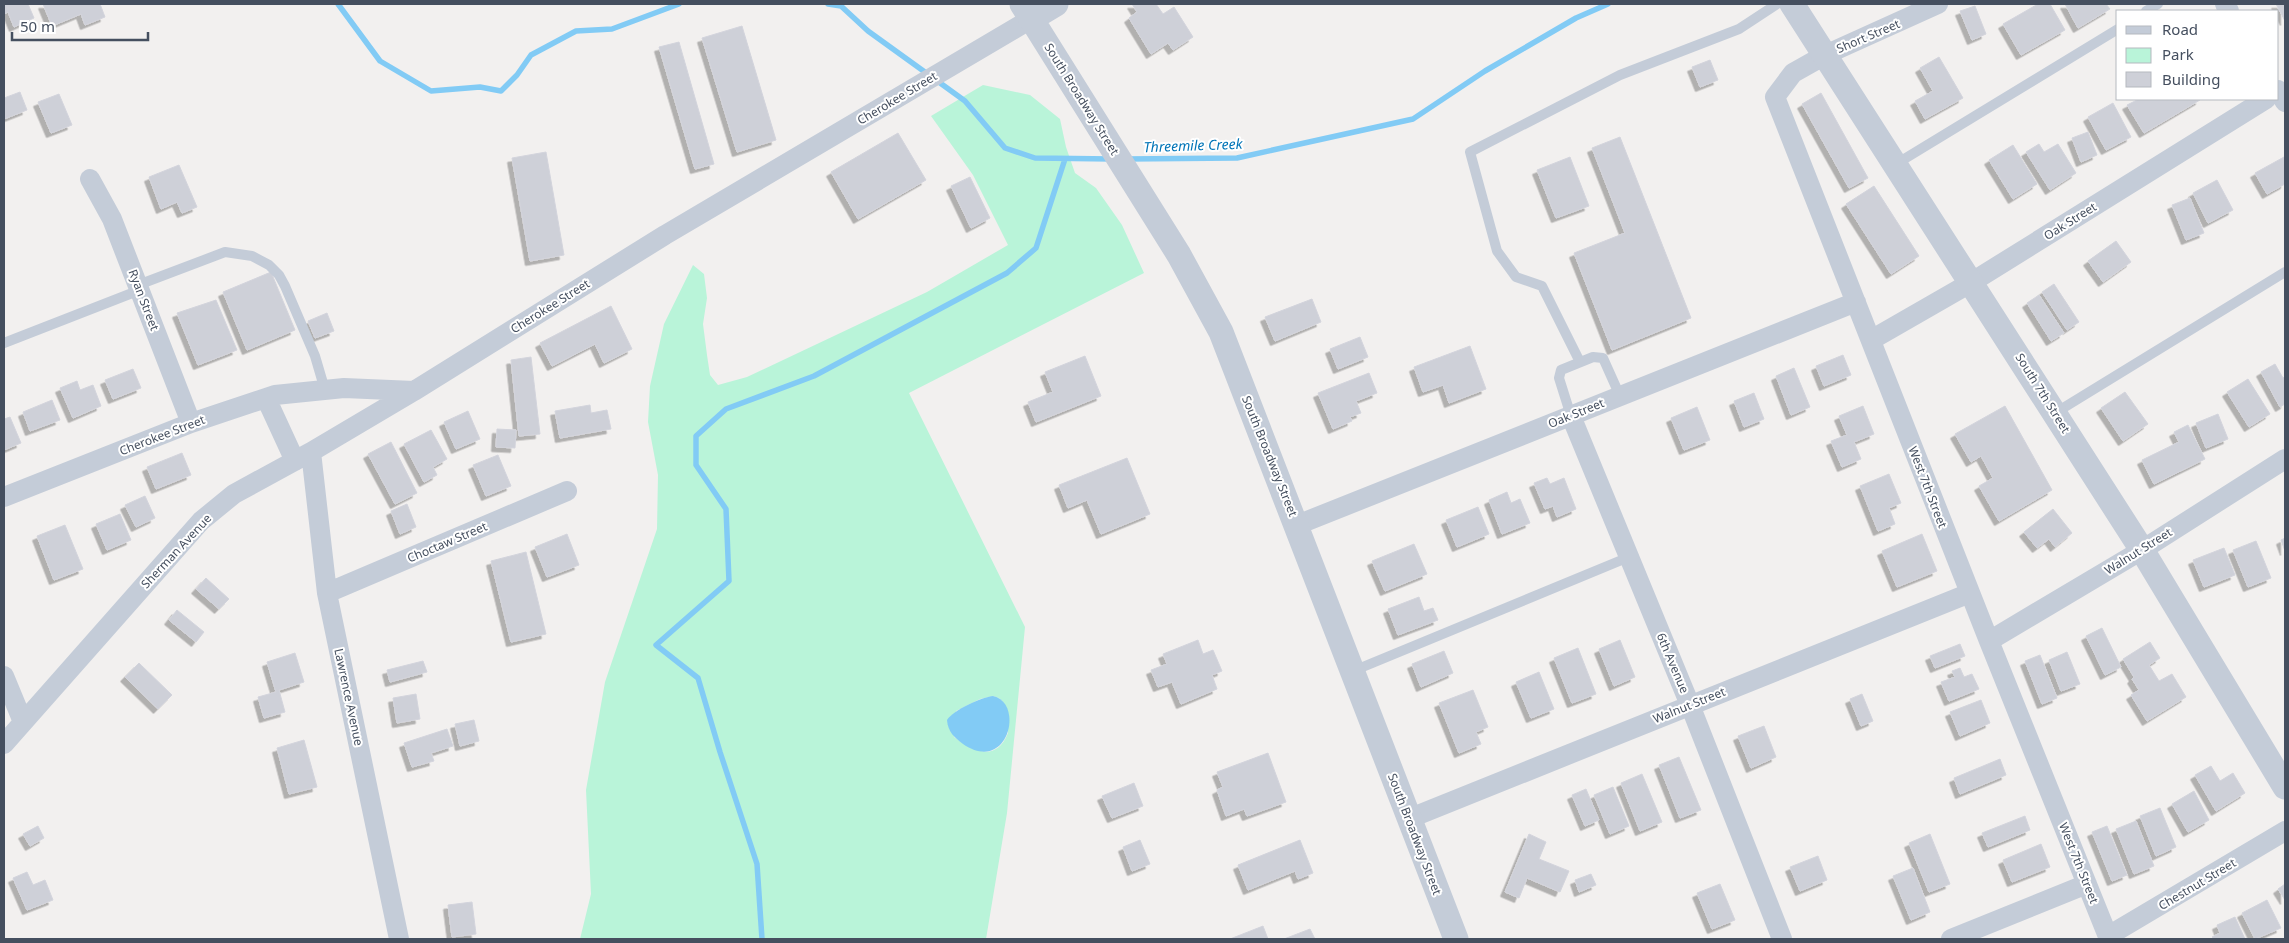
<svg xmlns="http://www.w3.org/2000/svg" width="2289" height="943" viewBox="0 0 2289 943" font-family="'Noto Sans',sans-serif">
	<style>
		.green { fill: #b9f4d9; fill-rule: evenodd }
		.water { fill: #82cbf5 }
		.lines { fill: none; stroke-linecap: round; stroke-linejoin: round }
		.stream { stroke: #82cbf5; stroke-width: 5.5 }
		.building { fill: #ced0d8; stroke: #d3d4dc; filter: url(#shadow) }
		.service { stroke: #c4ccd8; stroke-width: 10 }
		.minor { stroke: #c4ccd8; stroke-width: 20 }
		.tertiary { stroke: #c4ccd8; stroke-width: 25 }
		.labels { text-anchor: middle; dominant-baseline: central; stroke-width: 4; stroke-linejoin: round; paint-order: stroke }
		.street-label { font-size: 12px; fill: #454f5f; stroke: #fff }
		.water-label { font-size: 14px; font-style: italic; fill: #0074b7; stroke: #fff }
	</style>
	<defs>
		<filter id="shadow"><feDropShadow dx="-4.5" dy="4.5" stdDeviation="0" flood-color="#0004"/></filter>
	</defs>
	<rect width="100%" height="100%" fill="#f2f0ef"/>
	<path class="green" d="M983,85L1030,95L1060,119L1066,147L1075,173L1096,188L1122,225L1144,273L909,393L1025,627L1007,813L986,939H580L591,894L586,790L605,682L657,529L658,475L648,422L650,386L664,324L693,265L704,274L707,298L703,324L707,355L710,375L718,385L747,377L927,292L1008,245L973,175L931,116ZM993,696C1010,700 1007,718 1008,733C996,763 973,751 954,737L956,711L980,699Z"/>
	<path class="water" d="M993,696C1025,703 1008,775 963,744C954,737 948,732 947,720C953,710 982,697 993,696Z"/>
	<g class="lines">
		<path class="stream" d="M338,4L380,61L431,91L480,87L501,91L517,75L531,55L576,31L612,29L679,4
			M828,4L841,6L868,31L929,75
			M936,80L965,101L1005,148L1035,158L1112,159
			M1126,159L1237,158L1413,119L1485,71L1576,18L1608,4
			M762,939L757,864L720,752L698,678L656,645L729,581L726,509L696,465V436L726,409L814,376L1007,273L1036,248L1065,159"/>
	</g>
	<path class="building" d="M4,4H28L34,18L14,27L8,12L4,14Z
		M43,4H100L105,17L85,25L81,14L52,26Z
		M1132,4H1156L1163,14L1174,7L1193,37L1173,50L1168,43L1151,54L1129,18L1137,12Z
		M2038,4H2050L2065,30L2021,55L2003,24Z
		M2065,4H2106L2110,9L2078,28Z
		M2276,4H2285V21Z
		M1975,6L1986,34L1972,40L1960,11Z
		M742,26L776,140L737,152L702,38Z
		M679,42L714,164L695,169L659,47Z
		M1939,57L1963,98L1925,119L1915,101L1933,91L1920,68Z
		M1710,60L1718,80L1700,87L1692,67Z
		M20,92L27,110L4,119V98Z
		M1821,93L1868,178L1849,188L1802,104Z
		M59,94L72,125L51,133L38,102Z
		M2139,99H2200V100L2144,133L2127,105Z
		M2113,103L2131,137L2106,150L2088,117Z
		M2088,132L2097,155L2081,162L2072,138Z
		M898,133L926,180L858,219L831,172Z
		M1620,137L1691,318L1612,350L1574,253L1625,233L1592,148Z
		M2039,144L2044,152L2058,144L2076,173L2050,190L2026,152Z
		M2013,145L2037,184L2013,199L1989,160Z
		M546,152L564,255L530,261L512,158Z
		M1570,157L1589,206L1556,218L1537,170Z
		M2284,157L2285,184L2267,194L2255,173Z
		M179,165L197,207L182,213L177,202L161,209L149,177Z
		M970,177L990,218L971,228L951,186Z
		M2217,180L2233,210L2208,223L2193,193Z
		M1874,186L1919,256L1891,274L1846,204Z
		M2190,198L2204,233L2186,240L2172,205Z
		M2116,241L2131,262L2103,282L2088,261Z
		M271,272L295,330L247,350L223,292Z
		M2054,284L2079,322L2067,330L2042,292Z
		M2039,295L2064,333L2051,341L2027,303Z
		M1312,299L1321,322L1275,341L1265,317Z
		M216,300L237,350L198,365L177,313Z
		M611,306L632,349L604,363L595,344L552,366L540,343Z
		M327,313L334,331L315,338L308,321Z
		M1360,337L1368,357L1338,369L1330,349Z
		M1470,346L1486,389L1449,403L1443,385L1423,392L1414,367Z
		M1843,355L1851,375L1824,386L1816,366Z
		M1085,356L1101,396L1036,422L1028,402L1053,392L1045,372Z
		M531,357L540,434L519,436L511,360Z
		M2275,364L2283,378L2285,376V404L2280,407L2261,372Z
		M1794,368L1810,407L1791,415L1776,376Z
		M133,369L141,388L113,399L105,380Z
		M1369,373L1377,393L1356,401L1361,413L1350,417L1352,421L1333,429L1318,393Z
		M2248,379L2270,414L2249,427L2227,392Z
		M77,381L80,390L93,385L101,406L73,418L60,388Z
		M2125,392L2148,424L2123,441L2101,408Z
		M1754,393L1764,419L1744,427L1734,401Z
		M52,400L60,420L30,431L23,412Z
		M590,405L591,413L607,410L611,429L560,438L555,411Z
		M1863,406L1874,434L1854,442L1861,459L1842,467L1831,441L1847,435L1839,416Z
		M2005,406L2052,490L1999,521L1979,486L1993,478L1981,456L1971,462L1955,434Z
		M1697,407L1710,440L1684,450L1671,418Z
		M468,411L480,439L456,449L444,422Z
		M2218,414L2228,439L2206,448L2196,423Z
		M10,417L21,443L4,450V419Z
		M2188,425L2205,459L2154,484L2142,460L2179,442L2174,432Z
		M497,429L516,430L515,448L496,447Z
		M431,430L447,459L433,467L437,475L424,482L404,444Z
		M391,442L417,493L395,504L368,454Z
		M182,453L191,475L156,489L147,467Z
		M498,455L511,486L486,496L473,465Z
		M1127,458L1150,514L1101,534L1087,500L1068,508L1059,485Z
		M1889,474L1901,503L1889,508L1895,524L1878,531L1860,486Z
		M1547,478L1550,484L1564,478L1576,509L1557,517L1553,506L1545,509L1534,483Z
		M1507,492L1511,503L1520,499L1530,523L1502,534L1489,500Z
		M145,496L155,518L136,527L125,505Z
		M407,504L416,527L400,534L391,511Z
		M1478,507L1489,534L1457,547L1446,520Z
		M2053,509L2072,533L2055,547L2049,539L2037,548L2024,532Z
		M120,514L131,540L107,550L96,524Z
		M65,525L83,569L54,580L37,536Z
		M567,534L579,565L547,577L535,547Z
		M1922,534L1937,571L1897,587L1882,551Z
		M2285,538V551L2281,540Z
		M2256,541L2271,578L2248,587L2233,550Z
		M1414,544L1427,574L1385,591L1372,561Z
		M2224,548L2235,575L2204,587L2193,560Z
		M526,552L546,634L511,642L491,561Z
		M206,578L229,599L219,609L196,589Z
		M1419,597L1424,611L1433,608L1438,620L1398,635L1388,609Z
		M177,610L204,632L196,642L169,620Z
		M2102,628L2121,667L2105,675L2086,636Z
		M1198,640L1203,654L1213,650L1222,671L1212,675L1217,689L1181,704L1172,682L1158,687L1151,670L1167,664L1163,654Z
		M1620,640L1635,677L1614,686L1599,649Z
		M2150,642L2160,658L2149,665L2159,681L2172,674L2186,697L2147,721L2131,695L2139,690L2132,679L2134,677L2123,659Z
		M1960,644L1965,656L1935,668L1930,656Z
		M1578,648L1596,694L1572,703L1554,658Z
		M1444,651L1453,673L1421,687L1412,664Z
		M2067,652L2080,684L2061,691L2049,660Z
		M295,653L304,682L279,690L285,712L264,718L258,697L276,692L267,662Z
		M2040,655L2057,698L2042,704L2025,661Z
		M423,661L427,672L390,682L387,670Z
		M139,663L172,695L158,709L125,677Z
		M1960,668L1964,677L1972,674L1979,689L1949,701L1941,682L1955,677L1952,671Z
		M1539,672L1554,709L1531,718L1516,682Z
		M1473,690L1488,727L1476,732L1481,744L1459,753L1439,703Z
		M416,694L420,719L397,723L393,698Z
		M1862,694L1873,721L1861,726L1850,699Z
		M1981,700L1990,723L1960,736L1950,712Z
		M474,720L479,741L460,746L455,724Z
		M1764,726L1776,757L1751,768L1738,736Z
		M447,729L453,746L431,753L434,761L412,767L404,743Z
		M304,740L317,787L289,794L277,748Z
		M1268,753L1286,802L1247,816L1244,809L1226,816L1217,790L1223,787L1217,772Z
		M1679,757L1701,810L1680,818L1659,765Z
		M2000,759L2006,775L1960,794L1954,778Z
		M2211,766L2220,781L2233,773L2245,793L2216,811L2195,775Z
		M1642,774L1662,822L1640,831L1621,783Z
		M1134,783L1143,806L1112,818L1102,796Z
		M1613,787L1629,826L1610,834L1594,795Z
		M1586,789L1599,820L1585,826L1572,795Z
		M2194,791L2209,820L2188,832L2172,804Z
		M2160,808L2176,847L2156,856L2140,816Z
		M2025,816L2030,830L1988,847L1982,833Z
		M2136,821L2154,866L2134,874L2116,829Z
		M38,826L44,838L30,846L23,834Z
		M2107,826L2127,875L2112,881L2092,832Z
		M1529,834L1546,842L1539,859L1569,871L1560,892L1527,878L1519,898L1505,892Z
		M1930,834L1950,884L1929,892L1909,843Z
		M1140,840L1150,864L1132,871L1123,847Z
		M1300,840L1313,873L1298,879L1295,871L1248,890L1238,865Z
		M2041,844L2050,867L2012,882L2003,860Z
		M1818,856L1827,880L1800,891L1790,867Z
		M1913,868L1930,912L1911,920L1893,876Z
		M27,872L33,885L45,880L53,900L27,910L13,878Z
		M1591,874L1596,885L1579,892L1575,880Z
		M1720,884L1735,920L1712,929L1697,893Z
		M2285,884V900L2278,889Z
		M2267,900L2281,928L2255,939L2242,913Z
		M472,902L476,934L452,937L448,905Z
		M2235,917L2245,939H2214L2212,937L2220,933L2217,925Z
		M1263,926L1268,939H1230Z
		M1310,929L1315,939H1284Z"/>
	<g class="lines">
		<path class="service" d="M2146,11L2158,4
			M1896,164L2118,29
			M138,285L225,252L252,256L269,265L279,275L285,286L315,356L325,390
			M4,343L140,290
			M1580,362L1542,286L1516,277L1497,251L1470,152L1620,75L1739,29L1777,4
			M2055,413L2285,272
			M1571,416L1559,378L1561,370L1593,357L1603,358L1620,396
			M1353,671L1629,557"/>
		<path class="minor" d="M1938,4L1825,55L1793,73L1775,97L1989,641L2109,939
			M2225,4L2229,11
			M2278,90L2285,102
			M90,179L112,219L191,423
			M1871,340L1972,282L2266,99
			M266,398L295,461
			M1571,416L1690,705L1782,939
			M311,452L327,593L399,939
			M4,497L191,423L275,395L344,388L414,391L665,235L1031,19
			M1297,525L1856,302
			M327,593L567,491
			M1989,641L2142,550L2285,459
			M4,676L23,722
			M4,744L201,521L234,494L311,452L414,391
			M1408,819L1970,593
			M2108,936L2285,831
			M1951,939L2087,884"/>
		<path class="tertiary" d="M1022,4L1179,255L1221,332L1456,939
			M1792,4L2142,550L2285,787
			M1031,19L1056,4"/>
	</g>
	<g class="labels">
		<g class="street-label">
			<text transform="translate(1868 36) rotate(-23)">Short Street</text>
			<text transform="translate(897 98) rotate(-31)">Cherokee Street</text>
			<text transform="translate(1082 99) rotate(58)">South Broadway Street</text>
			<text transform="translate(2070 221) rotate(-32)">Oak Street</text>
			<text transform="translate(144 300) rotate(69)">Ryan Street</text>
			<text transform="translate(550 306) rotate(-32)">Cherokee Street</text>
			<text transform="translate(2043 393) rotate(58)">South 7th Street</text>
			<text transform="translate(1576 413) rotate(-22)">Oak Street</text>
			<text transform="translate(162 435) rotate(-21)">Cherokee Street</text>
			<text transform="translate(1270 456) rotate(68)">South Broadway Street</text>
			<text transform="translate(1928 487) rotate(69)">West 7th Street</text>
			<text transform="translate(447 542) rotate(-23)">Choctaw Street</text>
			<text transform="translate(176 551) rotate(-47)">Sherman Avenue</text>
			<text transform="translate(2138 551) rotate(-32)">Walnut Street</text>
			<text transform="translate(1673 663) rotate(67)">6th Avenue</text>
			<text transform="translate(349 697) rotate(78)">Lawrence Avenue</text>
			<text transform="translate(1689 705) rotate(-22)">Walnut Street</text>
			<text transform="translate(1415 834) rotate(69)">South Broadway Street</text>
			<text transform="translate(2079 863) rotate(68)">West 7th Street</text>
			<text transform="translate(2197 884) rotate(-31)">Chestnut Street</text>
		</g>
		<g class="water-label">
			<text transform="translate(1193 145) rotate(-2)">Threemile Creek</text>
		</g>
	</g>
	<rect width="2289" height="943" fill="none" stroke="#454f5f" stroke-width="10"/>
	<rect x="2116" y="10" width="162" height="90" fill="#ffffff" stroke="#b5b9bf"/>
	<rect x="2126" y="26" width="25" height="8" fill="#c4ccd8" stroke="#b5b9bf"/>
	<text x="2162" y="35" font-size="15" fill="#454f5f">Road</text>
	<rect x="2126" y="48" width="25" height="15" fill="#b9f4d9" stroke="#b5b9bf"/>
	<text x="2162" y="60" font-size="15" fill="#454f5f">Park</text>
	<rect x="2126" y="72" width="25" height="15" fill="#ced0d8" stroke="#b5b9bf"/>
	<text x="2162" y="85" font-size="15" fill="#454f5f">Building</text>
	<path d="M12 32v8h136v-8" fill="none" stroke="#454f5f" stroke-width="2.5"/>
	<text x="20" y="32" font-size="15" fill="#454f5f" stroke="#ffffff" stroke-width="4" paint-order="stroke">50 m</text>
</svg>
